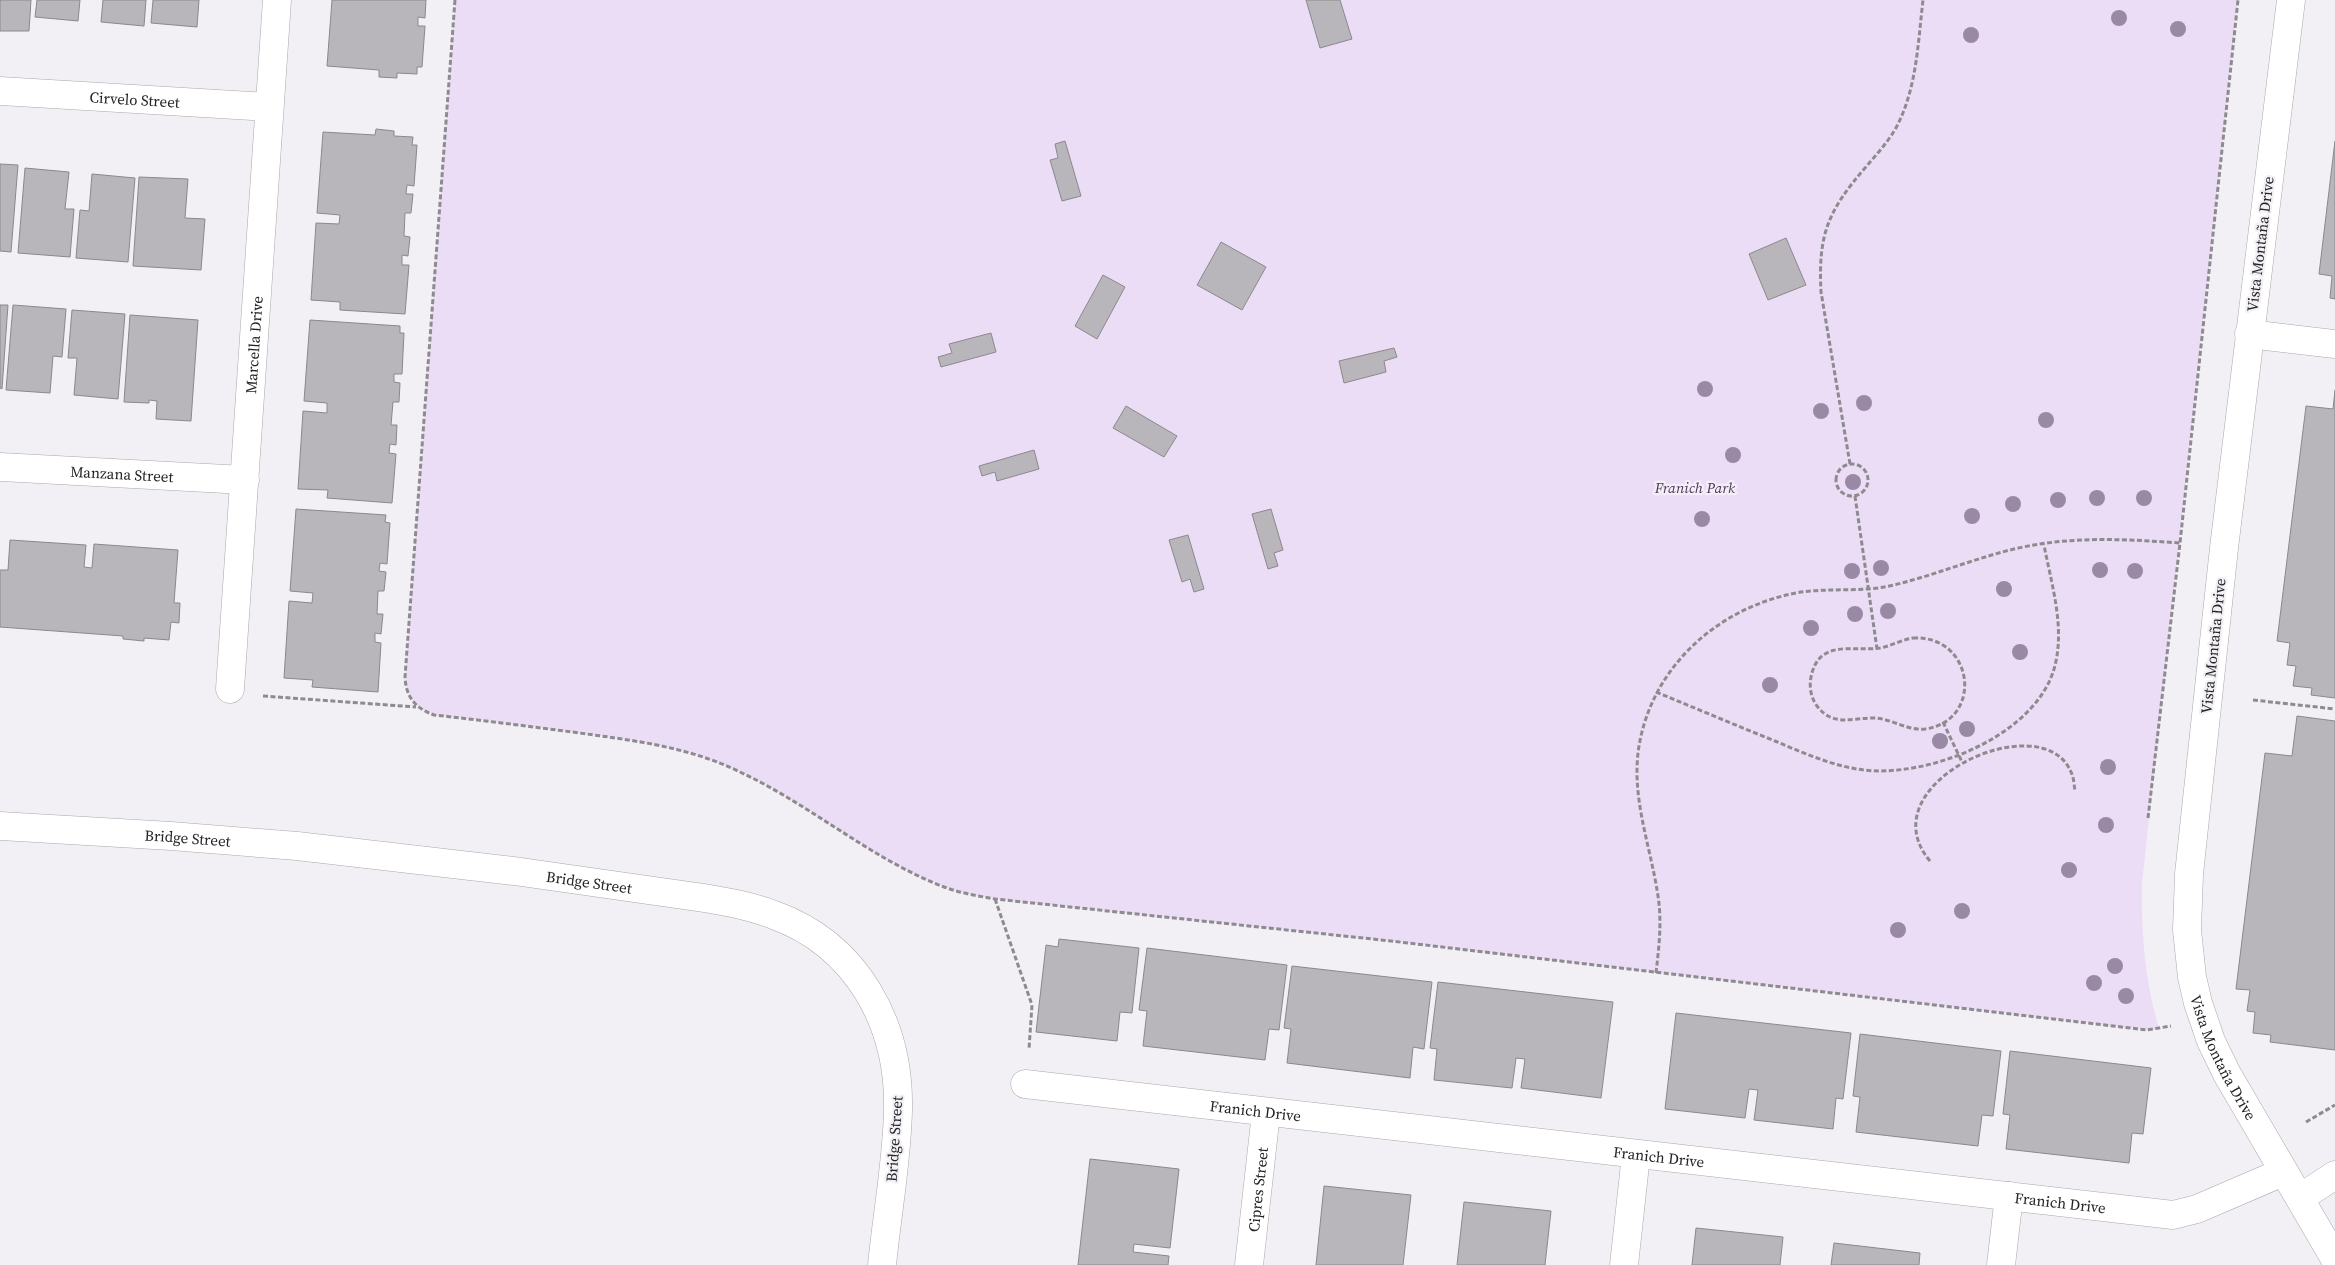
<svg xmlns="http://www.w3.org/2000/svg" width="2335" height="1265" viewBox="0 0 2335 1265" font-family="'Source Serif 4',serif">
	<style>
		.green { fill: #ecddf6 }
		.building { fill: #b9b6bb; stroke: #8b888d }
		.lines { fill: none; stroke-linecap: round; stroke-linejoin: round }
		.minor-casing { stroke: #aaa7ac; stroke-width: 29 }
		.path { stroke: #8d8b8e; stroke-width: 3; stroke-dasharray: 5 2.5; stroke-linecap: butt }
		.minor { stroke: #fff; stroke-width: 28 }
		.tree { fill: #9a89a5 }
		.labels { text-anchor: middle; dominant-baseline: central; stroke-width: 4.5; stroke-linejoin: round; paint-order: stroke }
		.street-label { font-size: 15px; fill: #242325; stroke: #f3f0f5 }
		.park-label { font-size: 15px; font-style: italic; fill: #513464; stroke: #f3f0f5 }
	</style>
	<rect width="100%" height="100%" fill="#f3f0f5"/>
	<path class="green" d="M455,0H2238L2142,883C2141,933 2145,981 2159,1029L2147,1030L1391,941L995,899C978,896 960,893 944,887C871,859 811,805 740,772C687,746 630,740 572,732C526,726 480,720 434,715C415,708 406,697 405,677Z"/>
	<path class="building" d="M0,0H31L29,31H0Z
		M37,0H80L78,21L35,17Z
		M103,0H146L144,26L101,22Z
		M153,0H199L197,27L151,23Z
		M332,0H426L425,18L418,17V26H425L422,67H417V74L397,73V78L379,77V70L327,66Z
		M1306,0H1340L1352,39L1320,48Z
		M376,129L394,131V136L413,137L412,145H417L414,186L407,185L406,194H413L411,213H405L404,236L410,237L408,256L402,255V265H409L405,314L340,310V302L311,300L316,223L339,224L340,215L317,213L323,132L375,135Z
		M1065,141L1081,196L1062,201L1050,160L1058,158L1055,144Z
		M2335,141V299L2330,298L2332,276L2319,274Z
		M0,164L18,165L11,252L0,251Z
		M25,168L69,172L65,209H74L70,257L18,253Z
		M92,174L135,178L128,262L76,258L80,210L89,211Z
		M139,177L188,179L185,218L205,219L201,270L133,266Z
		M1786,238L1806,285L1768,300L1749,254Z
		M1221,242L1266,267L1242,310L1197,285Z
		M1103,275L1125,287L1097,339L1075,326Z
		M0,305H8L2,389L0,388Z
		M13,305L66,309L62,357L53,356L50,393L6,390Z
		M72,310L125,314L118,399L74,395L77,358H68Z
		M130,315L198,320L191,421L156,419L157,401L149,400V403L124,402Z
		M310,320L400,326V333H404L402,374H394V382L400,383L399,402H393L391,425H397L396,445L390,444L389,453L396,454L392,503L327,498L328,490L298,489L303,411L327,413V403L304,401Z
		M991,333L996,352L941,367L938,357L952,353L949,344Z
		M1394,348L1397,357L1384,361L1386,372L1344,383L1339,361Z
		M2335,390V698L2311,695L2312,688L2293,686L2296,666L2287,665L2290,643L2277,641L2306,406L2333,409Z
		M1126,406L1177,436L1164,457L1113,428Z
		M1034,450L1039,469L997,481L995,472L982,476L979,466Z
		M296,509L386,515L385,522L390,523L387,564L380,563L379,571L386,572L384,591H378L377,614H383L381,634L375,633V642L381,643L378,692L312,687L313,680L284,678L289,601L312,603L313,593L290,591Z
		M1271,509L1283,550L1274,553L1278,566L1268,569L1252,514Z
		M1188,535L1204,589L1194,592L1190,579L1182,582L1169,540Z
		M10,540L86,545L84,567L92,568L94,544L178,550L174,603H180L179,623L171,622L169,640L144,638V641L123,639V636L0,627V570H8Z
		M2297,716L2335,721V1050L2270,1042L2271,1035L2253,1033L2255,1012L2247,1011L2250,990L2236,989L2265,753L2292,756Z
		M1059,939L1139,948L1132,1013L1120,1012L1117,1041L1036,1032L1046,945L1058,947Z
		M1147,948L1287,965L1279,1030L1269,1029L1265,1060L1143,1046L1147,1011L1139,1010Z
		M1292,966L1432,982L1424,1049L1413,1047L1410,1078L1287,1063L1291,1029L1284,1028Z
		M1438,982L1613,1002L1601,1098L1521,1088L1525,1059L1516,1058L1512,1088L1434,1080L1437,1049L1430,1048Z
		M1676,1013L1851,1033L1843,1099L1836,1098L1833,1129L1754,1120L1758,1090L1749,1089L1745,1118L1665,1109Z
		M1860,1034L2001,1051L1993,1116L1982,1115L1978,1146L1856,1132L1860,1097L1853,1096Z
		M2010,1051L2151,1068L2143,1134L2132,1133L2129,1163L2006,1149L2010,1115L2003,1114Z
		M1090,1159L1179,1169L1170,1248L1134,1244L1133,1252L1169,1256L1168,1265H1078Z
		M1324,1186L1411,1195L1403,1265H1316Z
		M1464,1202L1551,1211L1545,1265H1457Z
		M1696,1228L1783,1237L1780,1265H1692Z
		M1834,1243L1920,1253L1919,1265H1831Z"/>
	<g class="lines">
		<defs>
			<g id="minor">
				<path id="s1" d="M2291,0L2224,548L2189,874L2187,930L2192,977L2198,1003L2211,1041L2227,1074L2335,1259"/>
				<path id="s2" d="M0,91L269,107"/>
				<path d="M2249,334L2335,344"/>
				<path id="s3" d="M0,467L245,480"/>
				<path id="s4" d="M230,689L277,0"/>
				<path id="s5" d="M0,826L171,836L297,846L514,871L704,898C728,902 751,906 774,915C857,945 900,1024 898,1110C897,1161 887,1214 882,1265"/>
				<path id="s6" d="M1025,1084L2173,1215L2197,1209L2283,1172"/>
				<path d="M2300,1198L2335,1175"/>
				<path id="s7" d="M1249,1265L1266,1113"/>
				<path d="M1624,1265L1636,1155"/>
				<path d="M2001,1265L2009,1196"/>
			</g>
		</defs>
		<use href="#minor" class="minor-casing"/>
		<path class="path" d="M455,0L405,677C406,697 415,708 434,715C480,720 526,726 572,732C630,740 687,746 740,772C811,805 871,859 944,887C960,893 978,896 995,899L1391,941L2147,1030L2171,1026
			M1836 480a16 16 0 1 1 32 0a16 16 0 1 1-32 0Z
			M1850,464L1821,292C1818,234 1828,211 1865,168C1876,155 1889,141 1897,126C1917,87 1918,42 1923,0
			M1855,496L1877,649
			M1913,638C1975,635 1984,721 1925,729C1907,731 1891,718 1873,718C1852,718 1833,727 1817,706C1811,698 1809,687 1811,677C1819,638 1853,652 1880,648C1891,646 1901,640 1913,638Z
			M1656,692C1695,708 1735,725 1775,741C1801,752 1828,764 1857,769C1925,781 2042,735 2056,661C2064,623 2051,582 2044,545
			M263,696L416,707
			M2253,700L2335,709
			M1943,722L1962,762
			M2148,818L2180,543L2238,0
			M1930,861C1865,784 2042,703 2071,772C2074,778 2074,785 2075,791
			M995,899L1032,1005L1029,1049
			M1656,973C1659,947 1662,922 1658,896C1650,842 1628,791 1641,736C1658,661 1722,607 1796,593C1829,587 1862,593 1894,585C1935,575 1973,559 2014,549C2069,536 2124,539 2180,543
			M2306,1122L2335,1105"/>
		<use href="#minor" class="minor"/>
	</g>
	<g class="tree">
		<circle cx="2119" cy="18" r="8"/>
		<circle cx="2178" cy="29" r="8"/>
		<circle cx="1971" cy="35" r="8"/>
		<circle cx="1705" cy="389" r="8"/>
		<circle cx="1864" cy="403" r="8"/>
		<circle cx="1821" cy="411" r="8"/>
		<circle cx="2046" cy="420" r="8"/>
		<circle cx="1733" cy="455" r="8"/>
		<circle cx="1853" cy="482" r="8"/>
		<circle cx="2097" cy="498" r="8"/>
		<circle cx="2144" cy="498" r="8"/>
		<circle cx="2058" cy="500" r="8"/>
		<circle cx="2013" cy="504" r="8"/>
		<circle cx="1972" cy="516" r="8"/>
		<circle cx="1702" cy="519" r="8"/>
		<circle cx="1881" cy="568" r="8"/>
		<circle cx="2100" cy="570" r="8"/>
		<circle cx="1852" cy="571" r="8"/>
		<circle cx="2135" cy="571" r="8"/>
		<circle cx="2004" cy="589" r="8"/>
		<circle cx="1888" cy="611" r="8"/>
		<circle cx="1855" cy="614" r="8"/>
		<circle cx="1811" cy="628" r="8"/>
		<circle cx="2020" cy="652" r="8"/>
		<circle cx="1770" cy="685" r="8"/>
		<circle cx="1967" cy="729" r="8"/>
		<circle cx="1940" cy="741" r="8"/>
		<circle cx="2108" cy="767" r="8"/>
		<circle cx="2106" cy="825" r="8"/>
		<circle cx="2069" cy="870" r="8"/>
		<circle cx="1962" cy="911" r="8"/>
		<circle cx="1898" cy="930" r="8"/>
		<circle cx="2115" cy="966" r="8"/>
		<circle cx="2094" cy="983" r="8"/>
		<circle cx="2126" cy="996" r="8"/>
	</g>
	<g class="labels">
		<g class="street-label">
			<text stroke="none"><textPath href="#s2" startOffset="135">Cirvelo Street</textPath></text>
			<text transform="translate(2260 244) rotate(-83)">Vista Montaña Drive</text>
			<text stroke="none"><textPath href="#s4" startOffset="345">Marcella Drive</textPath></text>
			<text stroke="none"><textPath href="#s3" startOffset="122">Manzana Street</textPath></text>
			<text transform="translate(2213 646) rotate(-84)">Vista Montaña Drive</text>
			<text stroke="none"><textPath href="#s5" startOffset="188">Bridge Street</textPath></text>
			<text stroke="none"><textPath href="#s5" startOffset="592">Bridge Street</textPath></text>
			<text stroke="none"><textPath href="#s1" startOffset="1070">Vista Montaña Drive</textPath></text>
			<text stroke="none"><textPath href="#s6" startOffset="232">Franich Drive</textPath></text>
			<text transform="translate(894 1139) rotate(-86)">Bridge Street</text>
			<text stroke="none"><textPath href="#s6" startOffset="638">Franich Drive</textPath></text>
			<text stroke="none"><textPath href="#s7" startOffset="76">Cipres Street</textPath></text>
			<text stroke="none"><textPath href="#s6" startOffset="1042">Franich Drive</textPath></text>
		</g>
		<g class="park-label">
			<text x="1695" y="487">Franich Park</text>
		</g>
	</g>
</svg>
